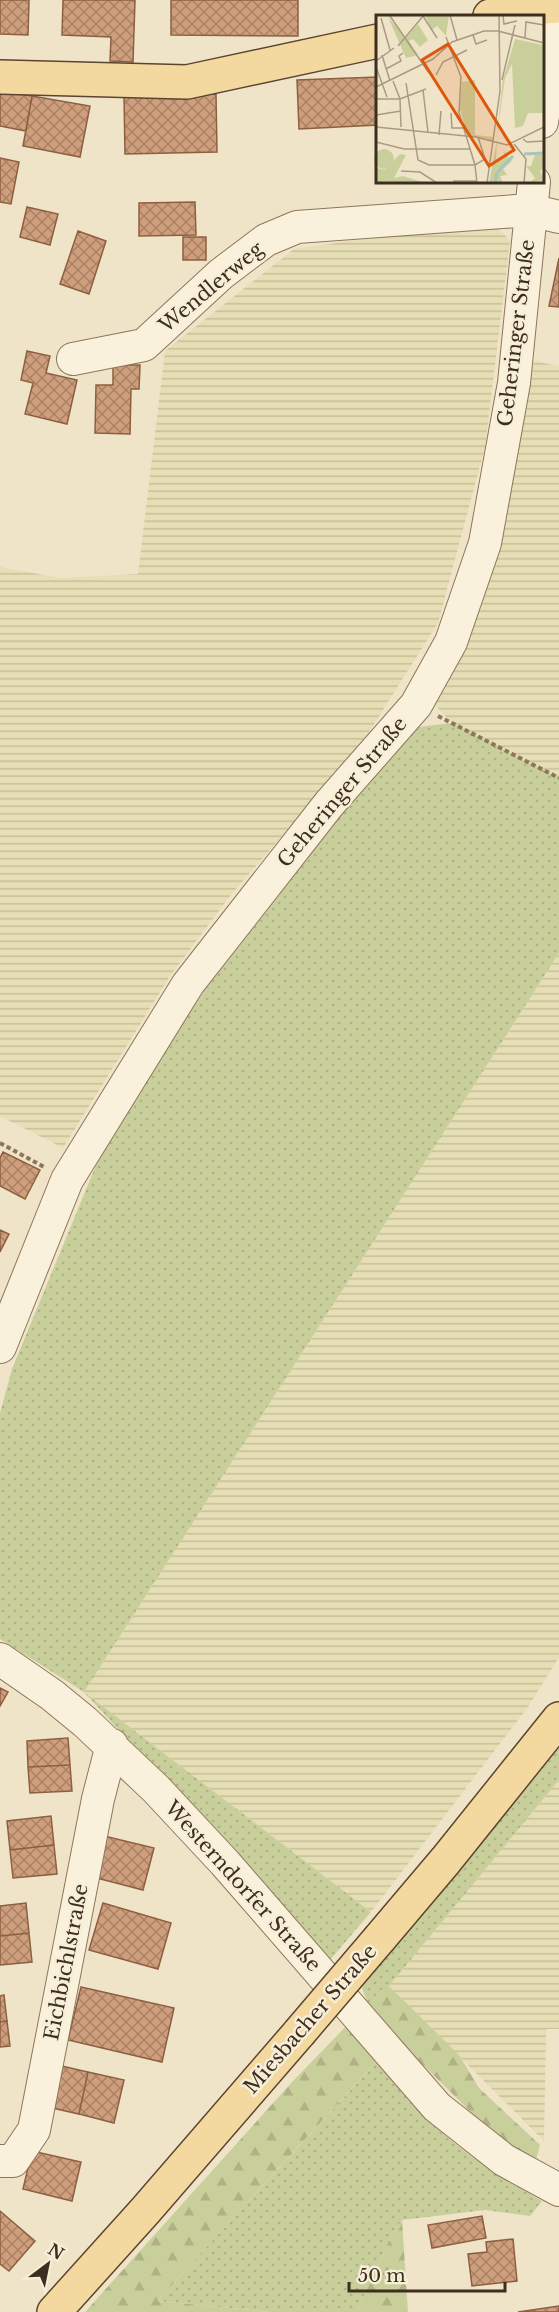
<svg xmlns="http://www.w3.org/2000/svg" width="559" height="2312" font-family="'Libre Baskerville',serif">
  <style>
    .farmland { fill: url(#farmland-rules) }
    .grass { fill: url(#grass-dots) }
    .forest { fill: url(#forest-firs) }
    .building { fill: url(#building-cross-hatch); stroke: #8d5f41; stroke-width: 1.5 }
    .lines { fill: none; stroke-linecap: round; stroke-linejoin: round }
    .minor-casing { stroke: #8d765c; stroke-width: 34 }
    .major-casing { stroke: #5b4430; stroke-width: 36 }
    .path { stroke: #8d765c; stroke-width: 4; stroke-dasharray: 4.5 3; stroke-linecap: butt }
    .minor { stroke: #faf1dc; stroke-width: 32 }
    .major { stroke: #f3d9a0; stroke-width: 33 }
    .major-bridge-casing { stroke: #5b4430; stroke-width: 36; stroke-linecap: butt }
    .major-bridge { stroke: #f3d9a0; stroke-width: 33 }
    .labels { text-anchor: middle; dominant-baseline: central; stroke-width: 5; stroke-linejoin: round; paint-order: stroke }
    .street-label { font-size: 20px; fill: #3d2e20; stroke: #f7eed8 }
    .inset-river { fill: none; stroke: #a9c4bc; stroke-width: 3 }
    .inset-road { fill: none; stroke: #a89b85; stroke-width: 1.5 }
    .view { fill: #df570d; fill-opacity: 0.15; stroke: #df570d; stroke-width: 3 }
    .inset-edge { fill: none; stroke: #3d2e20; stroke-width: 3 }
  </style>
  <defs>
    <pattern id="farmland-rules" width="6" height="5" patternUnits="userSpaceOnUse" patternTransform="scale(1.5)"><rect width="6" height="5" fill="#e6deb5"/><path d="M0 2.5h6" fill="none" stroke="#c6bf9b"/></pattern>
    <pattern id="grass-dots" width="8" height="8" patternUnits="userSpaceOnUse" patternTransform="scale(1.5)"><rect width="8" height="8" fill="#c9cf9b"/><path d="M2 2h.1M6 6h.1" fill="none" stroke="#aeb285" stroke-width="1.8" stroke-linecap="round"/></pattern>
    <pattern id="forest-firs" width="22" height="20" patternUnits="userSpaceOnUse" patternTransform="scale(1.5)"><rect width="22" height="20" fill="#c9cf9b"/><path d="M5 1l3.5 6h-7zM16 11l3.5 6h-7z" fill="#aeb285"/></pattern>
    <pattern id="building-cross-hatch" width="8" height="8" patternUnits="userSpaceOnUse" patternTransform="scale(1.5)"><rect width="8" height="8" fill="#cf9f7d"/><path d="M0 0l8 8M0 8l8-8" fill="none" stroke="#a98266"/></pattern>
  </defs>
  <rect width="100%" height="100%" fill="#f0e4c8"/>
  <path class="farmland" d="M498 228 510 241 485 447 438 623 360 746 230 896 170 976 63 1148 0 1116V567L60 578 138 574 165 351 294 249 392 235Z
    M534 361 559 366V778L452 723 435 705 461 651 500 527Z
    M559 953V1657L528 1707 371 1912 84 1692Z
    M559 1780V2029H546L544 2141 389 1986Z"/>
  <path class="grass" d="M452 723 559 778V953L84 1692 371 1912 330 1960 84 1692 0 1639V1413L12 1369 111 1129 202 994 366 781 418 727Z
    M559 1736V1780L389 1986H386L368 2004 361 1985Z
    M379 2059C390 2074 399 2091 412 2104 448 2144 496 2173 542 2201L530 2216 485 2210 402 2220 392 2234 357 2312H271L157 2301Z"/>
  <path class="forest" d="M386 1985 389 1986 459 2055 479 2088 540 2145 536 2160 498 2139 397 2039 157 2301 271 2312H85L293 2081Z
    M402 2220 408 2312H357L392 2234Z"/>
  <path class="building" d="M0 0H29L28 35 0 34Z
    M63 0H135L133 62 110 61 111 37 62 35Z
    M171 0H298V36L171 35Z
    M378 77V125L299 129 297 80Z
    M0 91 32 96 26 131 0 126Z
    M216 94 217 152 125 154 124 96Z
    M32 96 90 106 80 157 23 146Z
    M0 158 19 162 11 204 0 202Z
    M195 202 196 235 139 236V203Z
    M27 207 58 214 50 245 20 237Z
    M78 231 106 241 89 294 60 284Z
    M183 237H206V260H183Z
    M559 258V307L549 306Z
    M27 351 50 356 46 373 77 380 67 424 25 414 33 383 21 380Z
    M113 365H140L139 389H131L130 434 95 433 96 385H113Z
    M3 1152 40 1170 25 1199 0 1186V1158Z
    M0 1230 9 1234 0 1252Z
    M0 1688 8 1692 0 1706Z
    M68 1738 70 1765 28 1767 27 1741Z
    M70 1765 72 1791 30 1793 28 1767Z
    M51 1816 54 1845 10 1850 7 1821Z
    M100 1835 154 1848 143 1890 89 1876Z
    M54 1845 57 1874 13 1878 10 1850Z
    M26 1903 29 1933 0 1936V1906Z
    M103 1903 171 1923 158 1969 89 1950Z
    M29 1933 32 1962 0 1965V1936Z
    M81 1987 174 2008 162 2062 68 2040Z
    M4 1995 7 2021 0 2022V1996Z
    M7 2021 10 2046 0 2047V2022Z
    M53 2064 88 2072 79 2114 43 2106Z
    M88 2072 124 2080 114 2123 79 2114Z
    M32 2151 81 2162 72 2201 23 2189Z
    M0 2211 35 2241 9 2271 0 2264Z
    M482 2216 486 2238 432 2248 428 2225Z
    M513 2239 517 2281 472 2286 468 2254 487 2252 486 2242Z
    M559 2306V2312H518Z"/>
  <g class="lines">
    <g class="minor-casing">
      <path id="minor" d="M542 122 559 14
        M73 359 144 345 221 274 266 240 297 227 530 210 559 217
        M0 1347 67 1180 188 984 329 804 416 705 451 642 485 543 514 383 534 182
        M0 1659 52 1695 85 1722 156 1789 225 1863 437 2107 504 2160 559 2190
        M0 2161H13L34 2130 98 1799 112 1745"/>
    </g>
    <g class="major-casing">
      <path id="major" d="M490 16 530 8 559 6
        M0 77 187 82 378 41
        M380 1938 446 1860 559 1719
        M54 2312 145 2211 299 2033"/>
    </g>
    <path class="path" d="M438 716 559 778
      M0 1143 46 1168"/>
    <use href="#minor" class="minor"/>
    <use href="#major" class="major"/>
    <g class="major-bridge-casing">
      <path id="major-bridge" d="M299 2033 380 1938"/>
    </g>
    <use href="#major-bridge" class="major-bridge"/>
  </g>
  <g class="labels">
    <g class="street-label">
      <text transform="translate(211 287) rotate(-40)">Wendlerweg</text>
      <text transform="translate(516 333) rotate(-83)">Geheringer Straße</text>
      <text transform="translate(342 792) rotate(-50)">Geheringer Straße</text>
      <text transform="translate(243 1886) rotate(48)">Westerndorfer Straße</text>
      <text transform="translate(66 1962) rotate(-79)">Eichbichlstraße</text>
      <text transform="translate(310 2019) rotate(-49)">Miesbacher Straße</text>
    </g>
  </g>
  <g transform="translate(376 15)">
    <rect width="168" height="168" fill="#f0e4c8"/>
    <path d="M49 0H73L70 21 61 11 56 15ZM12 2 30 23 42 9 52 25 44 32 37 24 33 26 42 40 30 43ZM139 24 167 30 168 98H152L147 111 139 113 136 49 129 63 120 126 127 65ZM99 65V120L118 122V126L91 121 84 94 86 67ZM-2 144a10 10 0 1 1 20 0a10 10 0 1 1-20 0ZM168 139V153L164 156 168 165 153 168 159 163 150 151H155L159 140Z" fill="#c9cf9b"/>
    <path d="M121 125 120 146 129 142 128 136 136 146 127 154 131 160 124 161 127 168H113ZM24 139 30 140 18 163 27 161 49 168H0V148L1 153 9 155Z" fill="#c9cf9b"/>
    <path class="inset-river" d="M148 139 168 138M119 168 121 158 137 141"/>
    <path class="inset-road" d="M74 0 81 25M127 0 128 9 141 6M14 1 53 58M47 1 61 23M5 3 14 35M97 20 100 29 111 25M70 22 85 62 83 98 99 150 101 168M149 23 150 7 168 10M22 31 48 0M6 40 14 66M0 46 18 33M0 52 11 82M10 54 25 46 23 41 27 38M60 60 67 47 91 35M126 65 139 10M17 66 24 84 25 112M30 68 42 145 53 150H99L109 144 102 122M0 72 57 44 76 27 108 16H122L168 28M47 75 52 117M0 84H24L50 74M75 98 76 113H87M0 100 25 96M0 112 100 122 131 130 168 112M63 120 65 96M147 124 151 127 168 126M0 127 28 134H94M138 129 150 144 148 168M25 156 44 157 61 168M77 166H100M111 168 124 76 123 0"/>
    <path class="view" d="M72 29 138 135 113 151 46 45Z"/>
    <rect width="168" height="168" class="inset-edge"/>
  </g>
  <g transform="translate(48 2264) rotate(32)" stroke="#f7eed8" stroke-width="4.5" paint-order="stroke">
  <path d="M0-4.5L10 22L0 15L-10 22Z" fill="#3d2e20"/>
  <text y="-9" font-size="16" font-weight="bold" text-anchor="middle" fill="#3d2e20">N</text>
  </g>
  <path d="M349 2282v9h156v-9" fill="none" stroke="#3d2e20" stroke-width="3"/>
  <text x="358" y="2282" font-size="18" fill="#3d2e20" stroke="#f7eed8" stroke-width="4.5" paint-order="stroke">50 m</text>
</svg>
